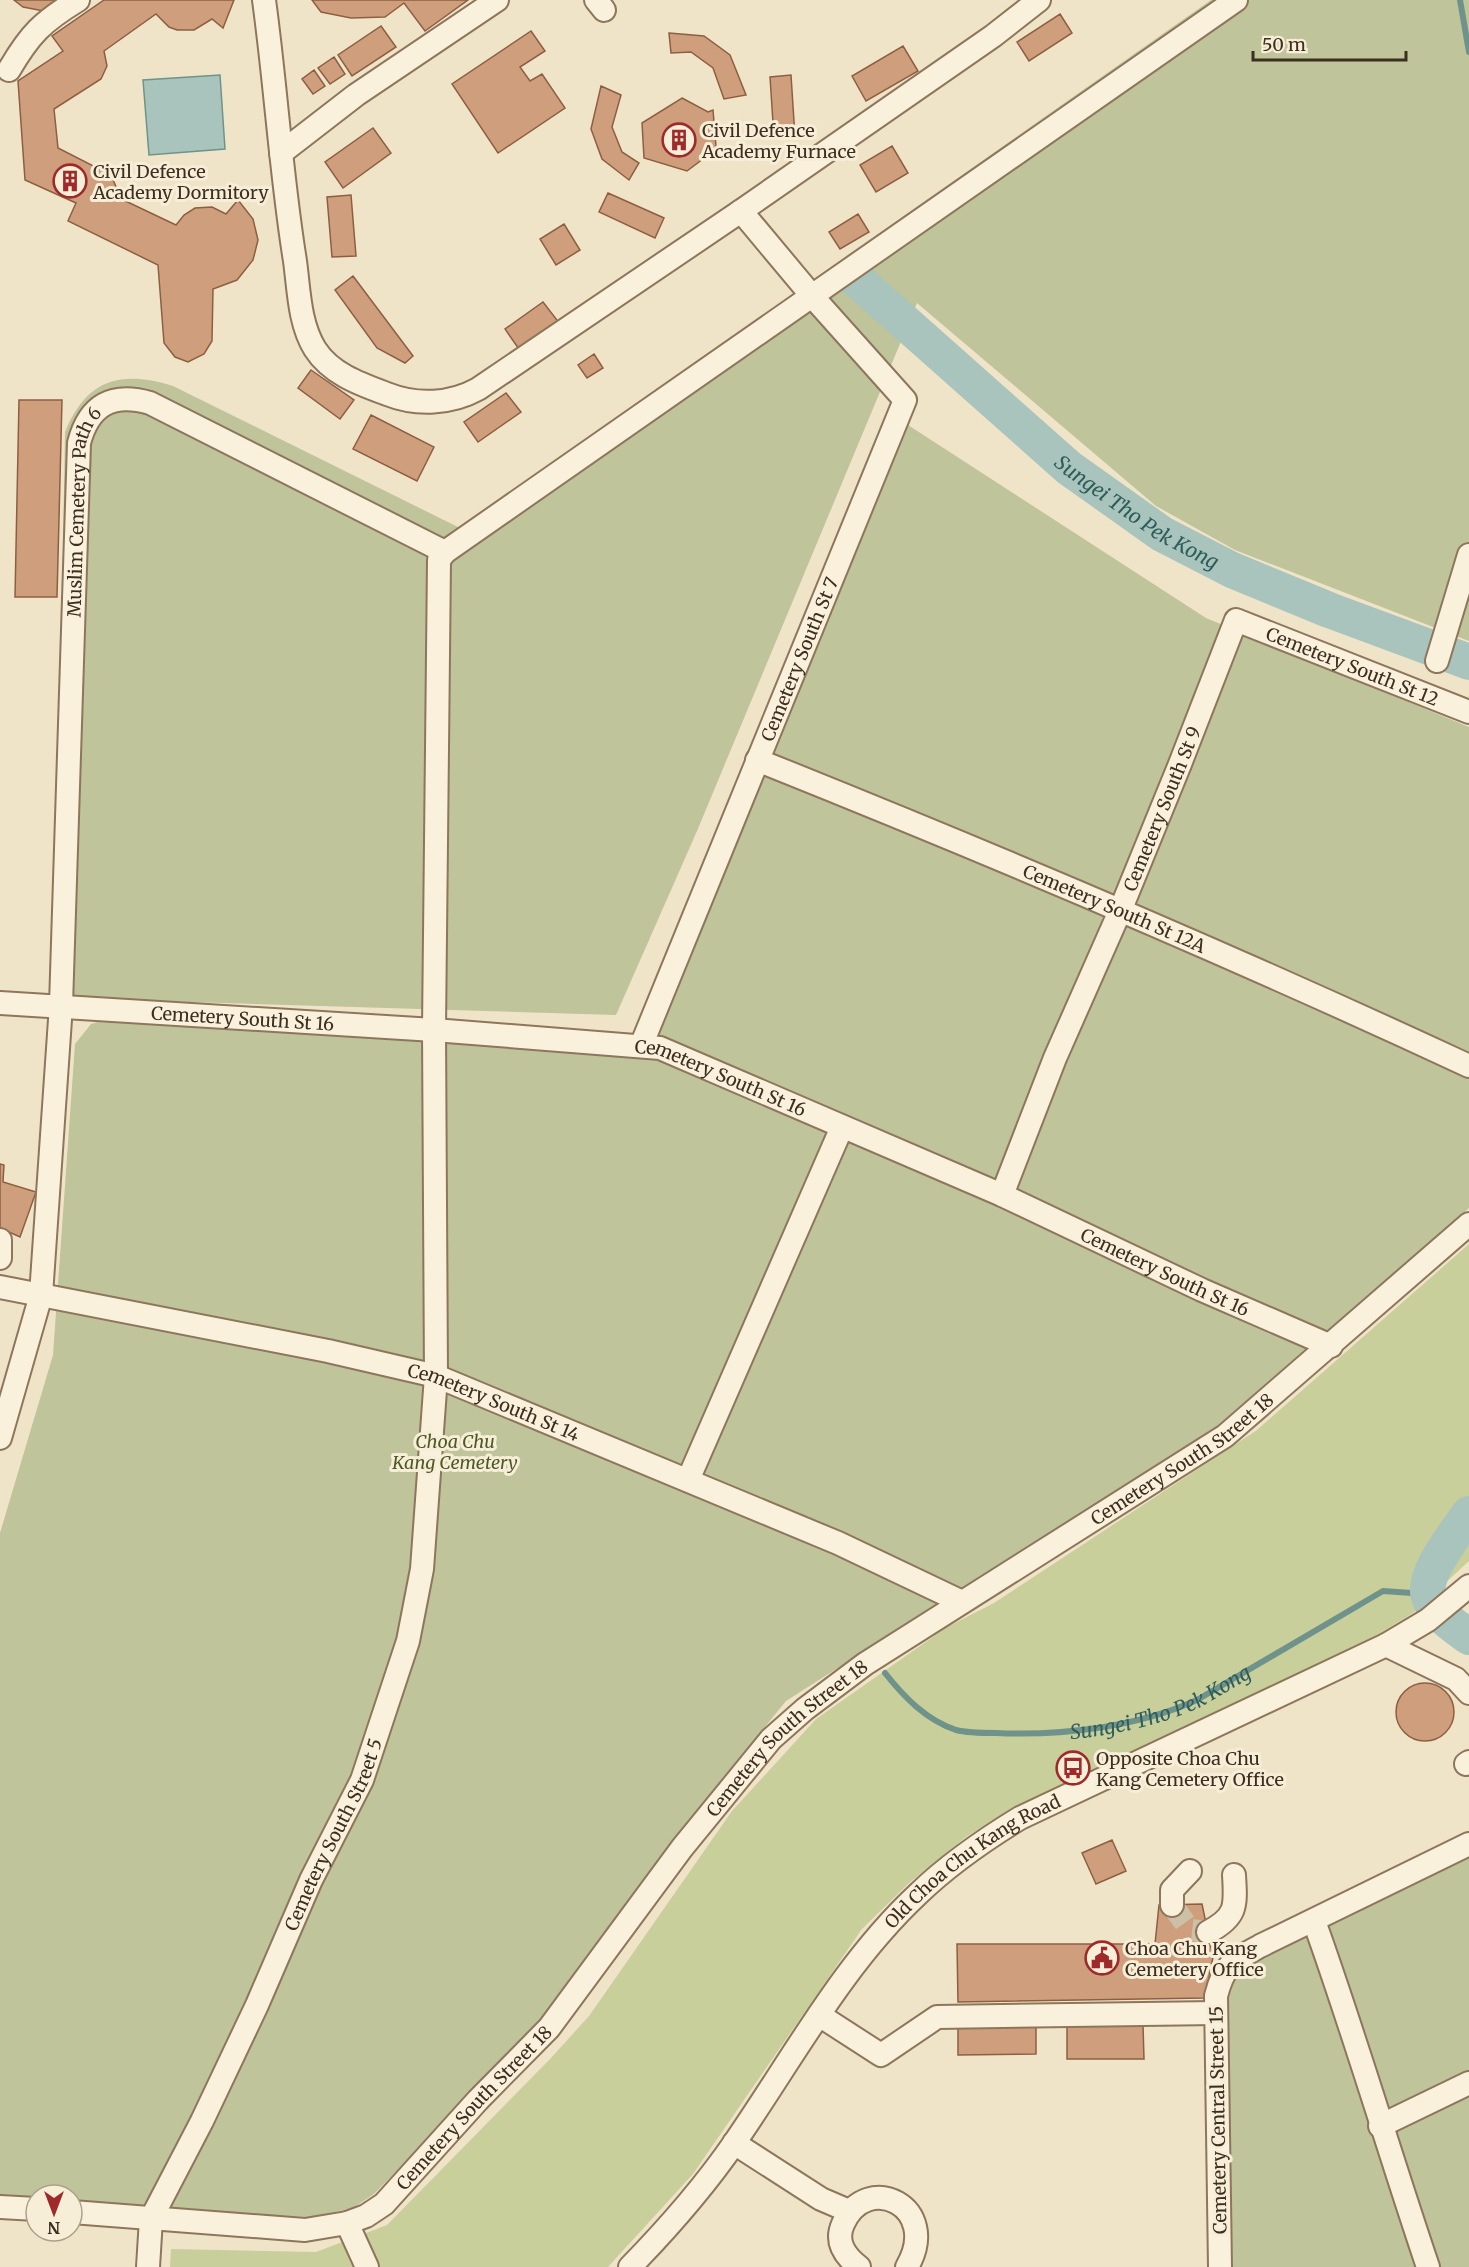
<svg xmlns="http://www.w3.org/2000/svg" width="1469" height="2267" font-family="Merriweather,serif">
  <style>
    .green { fill: #c9cf9b }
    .cemetery { fill: #bfc49a }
    .water { fill: #a9c4bc; stroke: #6f938a; stroke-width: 1.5 }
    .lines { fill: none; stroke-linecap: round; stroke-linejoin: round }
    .stream { stroke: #6f938a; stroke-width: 6 }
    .river { stroke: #a9c4bc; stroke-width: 36 }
    .building { fill: #cf9f7d; stroke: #8d5f41; stroke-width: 1.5 }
    .minor-tunnel { stroke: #ccc0a6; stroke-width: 22; stroke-dasharray: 22 11; stroke-linecap: butt }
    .minor-casing { stroke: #8d765c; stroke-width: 26 }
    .minor { stroke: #faf1dc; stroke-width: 22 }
    .labels { text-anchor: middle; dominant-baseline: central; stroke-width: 6; stroke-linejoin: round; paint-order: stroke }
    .poi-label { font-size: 18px; fill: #3d2e20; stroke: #f7eed8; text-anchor: start }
    .street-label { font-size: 18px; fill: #3d2e20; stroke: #f7eed8 }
    .park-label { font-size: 18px; font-style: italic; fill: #4d5a26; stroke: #f7eed8 }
    .water-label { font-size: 20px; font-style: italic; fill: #2f5d5a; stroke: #f7eed8 }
  </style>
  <rect width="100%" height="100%" fill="#f0e4c8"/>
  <path class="green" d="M1469 1244V1561L1413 1613 1370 1639 1016 1806 966 1837 909 1883 862 1929 693 2174 608 2267H170L171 2249 316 2252 387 2225 551 2058 589 2016 732 1811 816 1719 947 1627 994 1603 1257 1430Z"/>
  <path class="cemetery" d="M1211 0H1469V641L1235 550 1156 506 917 303 697 831 616 1015 55 998 65 432C87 379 120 370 173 386L460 528Z
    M908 425 1206 618 1469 727V1208L1216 1427 786 1701 673 1840 540 2023 374 2194 353 2208 311 2217 264 2216 72 2202V2195H36V2199L0 2196V1533L53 1355 75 1044 91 1024 104 1020 645 1052Z
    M1469 1850V2267H1227L1224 2005 1230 1980 1245 1962Z"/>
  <path class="water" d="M220 75 225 149 149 155 143 80Z"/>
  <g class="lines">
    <g class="stream">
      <path d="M1460 0 1469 52"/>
      <path id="s1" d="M885 1673C904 1697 926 1720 956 1730 968 1733 983 1733 996 1733 1062 1736 1137 1727 1197 1700L1383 1591 1412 1593 1429 1599"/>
    </g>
    <g class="river">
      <path id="s2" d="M856 279 1069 468 1162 534 1232 570 1329 610 1469 662"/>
      <path d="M1469 1514C1457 1532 1421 1575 1429 1597 1435 1614 1456 1627 1469 1637"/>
    </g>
  </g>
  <path class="building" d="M14 0H60L54 13 23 7Z
    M104 0H234L223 28 212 19 194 30H177L169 27 156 14 104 51 107 66 101 79 54 109 58 148 111 175 117 189V197L176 225 184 215 195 208 212 207 226 214 238 200 253 219 258 240 253 260 237 280 213 289 212 341 204 354 188 362 175 357 164 343 158 265 68 221 76 203 25 180 18 81 63 51 52 36Z
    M312 0H468L425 31 404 3 385 17 351 18 321 12Z
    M1060 14 1072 33 1029 61 1017 42Z
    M381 26 396 47 352 76 338 55Z
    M531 31 545 51 520 67 530 81 542 74 565 108 498 153 452 84Z
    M669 33 704 36 730 55 746 95 724 99 713 68 691 52 671 53Z
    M903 46 918 71 866 101 852 76Z
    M334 57 345 74 330 84 318 68Z
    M314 70 325 86 313 94 302 79Z
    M791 75 795 137 774 138 770 77Z
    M601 86 621 95 612 127 622 152 639 163 629 180 602 159 591 129Z
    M682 98 708 112 713 110 717 158 703 159 687 171 644 158 642 123Z
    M373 128 391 153 343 188 325 162Z
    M892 146 908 173 876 192 860 165Z
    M608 193 664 218 655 238 599 212Z
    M351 195 356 256 332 257 327 197Z
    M858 214 869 232 840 249 829 232Z
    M564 224 580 250 556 265 540 239Z
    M353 276 413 356 405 363 377 348 335 290Z
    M543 302 560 324 521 352 505 329Z
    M594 354 603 368 587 378 578 365Z
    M311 370 354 400 340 419 298 388Z
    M506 393 521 412 478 442 464 422Z
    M19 400H62L57 597H15Z
    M371 415 434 447 417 481 353 449Z
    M0 1164 4 1165 3 1182 36 1192 20 1237 0 1228Z
    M1396 1712a29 29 0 1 1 58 0a29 29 0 1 1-58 0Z
    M1112 1840 1126 1871 1096 1884 1082 1853Z
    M1202 1904 1213 1957 1205 1998 958 2002 957 1944H1155L1159 1905Z
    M1067 2025H1143L1144 2059H1067Z
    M1036 2027V2054L958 2055V2028Z"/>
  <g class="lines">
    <path class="minor-tunnel" d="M1172 1905 1190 1930 1208 1932"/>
    <g class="minor-casing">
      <g id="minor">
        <path d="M264 0C276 87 281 175 295 261 299 290 299 323 315 349 331 374 360 384 387 394 417 406 451 404 478 389L741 211 993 36 1039 0"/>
        <path d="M596 0 604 10"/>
        <path d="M9 70C30 34 42 22 78 0"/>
        <path d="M281 153 356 95 497 0"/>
        <path d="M1437 661 1469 555"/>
        <path id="s3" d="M757 760C997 856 1235 957 1469 1066"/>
        <path id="s4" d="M0 1003 434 1030 660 1048 1002 1195 1202 1290 1331 1346"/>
        <path id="s5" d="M641 1046 905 400 812 296 741 211"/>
        <path id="s6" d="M1002 1195 1055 1058 1120 911 1180 764 1236 620 1469 712"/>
        <path d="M0 1240V1258"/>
        <path id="s7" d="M0 1287 328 1351 436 1376 838 1543 962 1602"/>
        <path id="s8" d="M0 1438 41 1295 61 1005 79 443C89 405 112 392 150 403L445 552"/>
        <path d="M688 1480 842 1127"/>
        <path d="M1386 1645 1456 1679 1469 1693"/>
        <path d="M1466 1764 1469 1762"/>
        <path d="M1172 1905V1890L1190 1871"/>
        <path d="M1314 1921C1355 2035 1389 2152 1428 2267"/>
        <path d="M1208 1932C1237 1917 1236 1906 1234 1875"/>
        <path d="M819 2015 881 2055 937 2017 1216 2013"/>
        <path d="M1380 2126 1469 2083"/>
        <path d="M734 2143 821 2199 849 2211"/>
        <path d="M0 2207 36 2209"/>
        <path id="s9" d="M72 2212 305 2230 347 2223 366 2216 384 2204 478 2100 549 2028 682 1848 771 1739 805 1709 865 1664 1225 1436 1469 1224"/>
        <path d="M347 2223 367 2267"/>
        <path id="s10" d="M148 2267 151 2219 202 2121 257 2005 311 1880 362 1780 408 1641 422 1569 436 1376 434 1030 439 560 445 552 1236 0"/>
        <path id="s11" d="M630 2267C668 2228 704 2187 735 2142 793 2058 843 1964 918 1894 949 1864 984 1840 1020 1818L1386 1645 1428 1620 1469 1586"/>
        <path d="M859 2267C845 2256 835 2242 843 2224 867 2170 942 2207 907 2267"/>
        <path d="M1220 2267 1216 1996C1224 1964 1233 1961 1260 1946L1469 1844"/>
      </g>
    </g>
    <use href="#minor" class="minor"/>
  </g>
  <defs>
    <g id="building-ring" transform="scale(1.725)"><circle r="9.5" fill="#f7eed8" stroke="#9e2a2b" stroke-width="1.5"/><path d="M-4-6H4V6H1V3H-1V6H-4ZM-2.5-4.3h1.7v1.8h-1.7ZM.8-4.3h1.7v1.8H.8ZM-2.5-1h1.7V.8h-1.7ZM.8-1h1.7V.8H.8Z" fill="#9e2a2b"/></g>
    <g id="bus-ring" transform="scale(1.725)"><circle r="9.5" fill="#f7eed8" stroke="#9e2a2b" stroke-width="1.5"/><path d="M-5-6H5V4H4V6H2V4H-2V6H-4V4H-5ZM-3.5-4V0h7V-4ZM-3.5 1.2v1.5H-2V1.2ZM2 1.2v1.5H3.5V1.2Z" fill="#9e2a2b"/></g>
    <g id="civic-ring" transform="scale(1.725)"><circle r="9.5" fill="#f7eed8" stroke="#9e2a2b" stroke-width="1.5"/><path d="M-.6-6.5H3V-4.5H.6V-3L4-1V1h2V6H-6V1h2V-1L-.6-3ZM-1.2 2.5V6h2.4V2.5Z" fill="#9e2a2b"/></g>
  </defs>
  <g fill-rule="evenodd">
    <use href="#building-ring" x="679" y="140"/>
    <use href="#building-ring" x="70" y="181"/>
    <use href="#bus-ring" x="1073" y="1768"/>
    <use href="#civic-ring" x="1102" y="1958"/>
  </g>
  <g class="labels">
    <g class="poi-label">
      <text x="702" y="130">Civil Defence<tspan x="702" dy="21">Academy Furnace</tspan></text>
      <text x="93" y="171">Civil Defence<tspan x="93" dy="21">Academy Dormitory</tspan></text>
      <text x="1096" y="1758">Opposite Choa Chu<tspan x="1096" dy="21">Kang Cemetery Office</tspan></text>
      <text x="1125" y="1948">Choa Chu Kang<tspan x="1125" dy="21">Cemetery Office</tspan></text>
    </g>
    <g class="street-label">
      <text stroke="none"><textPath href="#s8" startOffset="934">Muslim Cemetery Path 6</textPath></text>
      <text stroke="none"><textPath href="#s5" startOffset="418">Cemetery South St 7</textPath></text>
      <text stroke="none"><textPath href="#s6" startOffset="746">Cemetery South St 12</textPath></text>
      <text stroke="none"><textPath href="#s6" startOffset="418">Cemetery South St 9</textPath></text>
      <text stroke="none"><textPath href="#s3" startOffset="387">Cemetery South St 12A</textPath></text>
      <text stroke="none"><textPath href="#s4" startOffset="243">Cemetery South St 16</textPath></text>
      <text stroke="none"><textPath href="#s4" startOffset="728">Cemetery South St 16</textPath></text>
      <text stroke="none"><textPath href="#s4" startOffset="1214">Cemetery South St 16</textPath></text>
      <text stroke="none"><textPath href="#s7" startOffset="508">Cemetery South St 14</textPath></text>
      <text stroke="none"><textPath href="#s9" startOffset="1422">Cemetery South Street 18</textPath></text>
      <text stroke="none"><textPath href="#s9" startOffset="936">Cemetery South Street 18</textPath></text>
      <text stroke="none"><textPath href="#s10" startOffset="474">Cemetery South Street 5</textPath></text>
      <text stroke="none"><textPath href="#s11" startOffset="536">Old Choa Chu Kang Road</textPath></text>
      <text stroke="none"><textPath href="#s9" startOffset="450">Cemetery South Street 18</textPath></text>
      <text transform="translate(1218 2120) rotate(-91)">Cemetery Central Street 15</text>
    </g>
    <g class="park-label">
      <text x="455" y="1441">Choa Chu<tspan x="455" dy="21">Kang Cemetery</tspan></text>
    </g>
    <g class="water-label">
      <text stroke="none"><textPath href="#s2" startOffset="366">Sungei Tho Pek Kong</textPath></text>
      <text stroke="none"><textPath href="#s1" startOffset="302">Sungei Tho Pek Kong</textPath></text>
    </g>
  </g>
  <g transform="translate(54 2213) rotate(180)"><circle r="28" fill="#f7eed8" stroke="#ada18e" stroke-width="1.5"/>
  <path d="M0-4.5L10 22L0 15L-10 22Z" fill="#9e2a2b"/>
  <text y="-9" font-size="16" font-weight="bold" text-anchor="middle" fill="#3d2e20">N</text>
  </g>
  <path d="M1253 51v9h153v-9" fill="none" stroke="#3d2e20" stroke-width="3"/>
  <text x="1262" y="51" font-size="18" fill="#3d2e20" stroke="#f7eed8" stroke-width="4.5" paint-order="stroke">50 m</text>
</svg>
